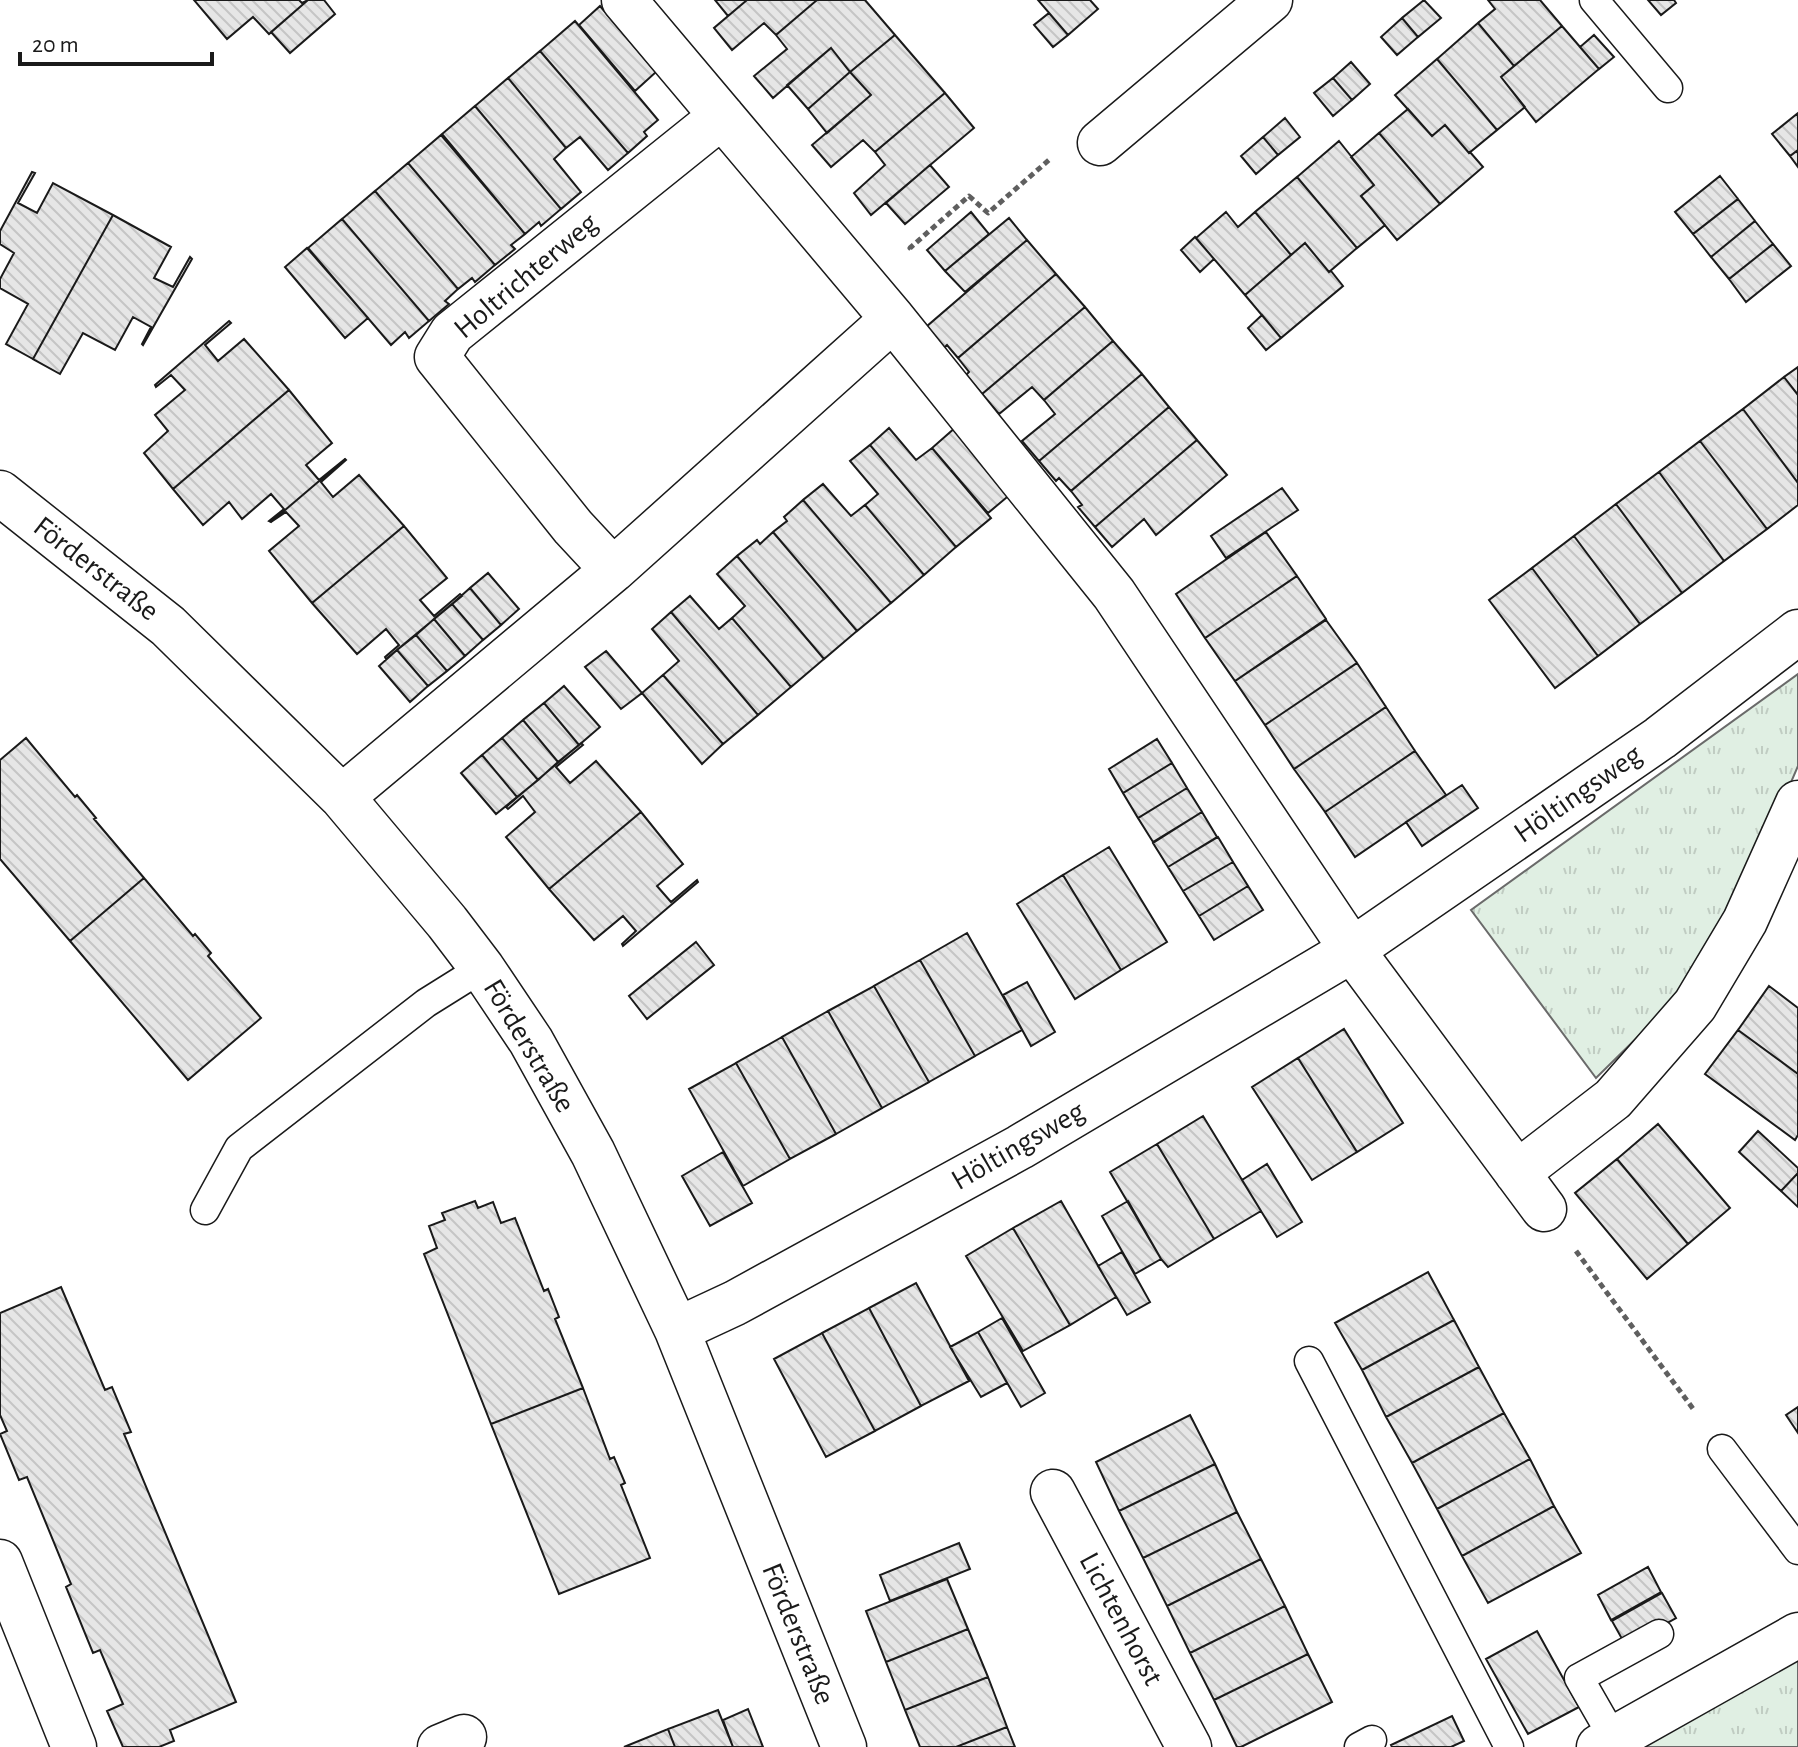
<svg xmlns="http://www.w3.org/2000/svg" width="1798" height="1747" font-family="'Alegreya Sans',sans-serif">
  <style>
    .grass { fill: url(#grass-tufts); stroke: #6a6a6a; stroke-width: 2 }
    .building { fill: url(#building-back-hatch); stroke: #1a1a1a; stroke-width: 2 }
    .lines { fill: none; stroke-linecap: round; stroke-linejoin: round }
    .lane-casing { stroke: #1a1a1a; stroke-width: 31 }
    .street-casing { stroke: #1a1a1a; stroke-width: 47 }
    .path { stroke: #5f5f5f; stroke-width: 5; stroke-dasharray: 6 4; stroke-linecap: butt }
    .lane { stroke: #fff; stroke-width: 28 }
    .street { stroke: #fff; stroke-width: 44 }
    .labels { text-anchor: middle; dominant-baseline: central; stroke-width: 6; stroke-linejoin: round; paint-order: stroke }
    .street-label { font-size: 30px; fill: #1a1a1a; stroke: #fff }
  </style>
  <defs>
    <pattern id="grass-tufts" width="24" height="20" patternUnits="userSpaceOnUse" patternTransform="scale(2)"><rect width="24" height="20" fill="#e0efe3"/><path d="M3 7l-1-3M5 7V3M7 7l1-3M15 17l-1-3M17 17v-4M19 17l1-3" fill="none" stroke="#c0ccc2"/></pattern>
    <pattern id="building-back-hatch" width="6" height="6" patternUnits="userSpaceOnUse" patternTransform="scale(2)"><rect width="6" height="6" fill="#e6e6e6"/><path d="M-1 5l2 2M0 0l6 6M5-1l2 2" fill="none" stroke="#c5c5c5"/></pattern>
  </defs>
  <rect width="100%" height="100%" fill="#fff"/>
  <path class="grass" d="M1798 674V766L1755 866 1717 940 1657 1018 1596 1078 1471 910Z
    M1798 1651V1747H1626Z"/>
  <path class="building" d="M194 0H299L302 3 308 0 269 34 253 17 227 39Z
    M308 0H324L335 14 290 53 271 32Z
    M715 0H747L728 16Z
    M747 0H817L776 35 764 23 732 50 714 28Z
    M817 0H865L895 35 850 72 831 48 773 98 754 76 787 49 776 35Z
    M1038 0H1090L1098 9 1068 35Z
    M1424 0 1441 18 1418 37 1402 18Z
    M1488 0H1540L1562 26 1514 66 1478 23 1495 9Z
    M1648 0H1674L1676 3 1661 15Z
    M600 6 656 72 635 91 579 25Z
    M1049 13 1068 35 1053 47 1034 25Z
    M1402 18 1418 37 1397 55 1381 37Z
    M575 21 658 120 644 132 647 136 628 153 540 51Z
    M1478 23 1514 66 1501 77 1525 107 1497 130 1437 59Z
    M1562 26 1599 69 1536 122 1501 77Z
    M895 35 945 93 875 152 863 140 831 167 812 145 871 95 850 72Z
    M1594 35 1614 57 1599 69 1580 47Z
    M831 48 850 72 808 109 787 85Z
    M540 51 628 153 608 170 580 137 566 148 508 78Z
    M1437 59 1497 130 1469 153 1445 125 1432 136 1395 95Z
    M1351 62 1370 84 1352 100 1333 78Z
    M850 72 871 95 827 133 808 109Z
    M508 78 566 148 554 159 581 192 561 209 475 106Z
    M1333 78 1352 100 1333 116 1314 93Z
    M945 93 974 128 871 215 854 193 885 165 875 152Z
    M475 106 561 209 541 226 539 222 525 234 442 134Z
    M1408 109 1432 136 1445 125 1469 153 1470 152 1483 167 1440 204 1379 133Z
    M1798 113V150L1790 156 1772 134Z
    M1285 118 1300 137 1278 155 1263 137Z
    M1379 133 1440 204 1397 240 1361 196 1374 185 1351 157Z
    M441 135 525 234 511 245 515 249 495 265 408 163Z
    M1263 137 1278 155 1256 174 1241 156Z
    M1339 141 1374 185 1361 196 1385 225 1357 248 1297 177Z
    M1798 150V167L1790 156Z
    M408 163 495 265 475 282 472 278 458 289 375 191Z
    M930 165 949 187 905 224 886 203Z
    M32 172 35 173 18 203 37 213 53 183 113 215 33 359 6 344 28 304 0 288V279L14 253 0 244V231Z
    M1720 176 1738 199 1693 234 1675 212Z
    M1297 177 1357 248 1329 272 1305 243 1291 255 1255 212Z
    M375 191 458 289 445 301 449 304 429 321 342 219Z
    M1738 199 1755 221 1711 257 1693 234Z
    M971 212 989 234 945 271 927 250Z
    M1226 212 1238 227 1255 212 1291 255 1245 295 1196 238Z
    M113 215 171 247 154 278 173 287 190 257 192 259 143 345 142 344 151 327 133 317 115 350 83 333 60 374 33 359Z
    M1009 218 1027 240 965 292 945 271Z
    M342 219 429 321 409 338 405 332 391 345 308 248Z
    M1755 221 1773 244 1729 279 1711 257Z
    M1195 237 1214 259 1200 272 1181 250Z
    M1027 240 1056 274 958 358 947 345 943 349 926 327Z
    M1305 243 1329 272 1331 271 1343 286 1281 338 1245 295Z
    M1773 244 1791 266 1746 302 1729 279Z
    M307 248 368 318 345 338 285 267Z
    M1056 274 1085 307 982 394 966 375 969 372 958 358Z
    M1085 307 1113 341 1044 400 1032 387 999 414 982 394Z
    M1262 315 1281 338 1266 350 1248 328Z
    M229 321 231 323 205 345 218 361 244 339 289 390 173 489 144 453 168 431 155 415 185 390 171 375 156 387 155 385Z
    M1113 341 1142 374 1039 461 1022 441 1055 414 1044 400Z
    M1798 367V395L1784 377Z
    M1142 374 1169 407 1071 491 1059 478 1056 481 1039 461Z
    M1784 377 1798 395V483L1743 409Z
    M289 390 332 443 306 465 319 480 345 459 271 522 269 521 284 509 271 494 242 519 229 502 203 525 173 489Z
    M1169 407 1197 440 1095 527 1078 507 1082 505 1071 491Z
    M1743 409 1798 483V505L1767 529 1700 441Z
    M956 427 1012 493 988 513 932 448Z
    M889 428 916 460 932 448 991 518 956 547 870 445Z
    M1197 440 1227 475 1156 535 1144 519 1112 547 1095 527Z
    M1700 441 1767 529 1724 561 1659 472Z
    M870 445 956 547 924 575 865 505 878 494 850 461Z
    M345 459 346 460 321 482 333 497 359 475 404 526 312 603 269 551 299 526 286 512 271 522Z
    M1659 472 1724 561 1682 593 1616 504Z
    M823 484 851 516 865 505 924 575 891 603 803 500Z
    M1282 488 1298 510 1226 558 1211 536Z
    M803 500 891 603 857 631 773 532 787 521 784 517Z
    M1616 504 1682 593 1640 624 1574 536Z
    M404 526 447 578 420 600 434 616 460 594 462 596 386 659 385 657 399 645 386 629 357 654 312 603Z
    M773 532 857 631 824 659 737 556 757 540 760 544Z
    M1266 532 1297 576 1205 638 1176 594Z
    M1574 536 1640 624 1598 656 1532 568Z
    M737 556 824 659 791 687 732 618 745 606 717 574Z
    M1532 568 1598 656 1555 688 1489 600Z
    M488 573 519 609 501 625 470 588Z
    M1297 576 1326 619 1235 681 1205 638Z
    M470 588 501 625 483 640 452 604Z
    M690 596 719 629 732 618 791 687 758 715 671 612Z
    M452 604 483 640 465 656 434 619Z
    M671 612 758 715 723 744 663 675 679 661 652 629Z
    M434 619 465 656 447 671 416 635Z
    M1326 620 1357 663 1265 725 1235 681Z
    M416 635 447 671 428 686 397 650Z
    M397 650 428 686 410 702 379 666Z
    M606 651 642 693 621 709 585 667Z
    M1357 663 1386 707 1294 769 1265 725Z
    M663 675 723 744 702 764 642 693Z
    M564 686 600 727 579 745 544 703Z
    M544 703 579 745 558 762 523 720Z
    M1386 707 1415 751 1325 812 1294 769Z
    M523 720 558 762 538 780 502 738Z
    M26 738 75 797 77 795 96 818 94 819 144 878 70 941 0 859V760Z
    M502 738 538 780 517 797 482 755Z
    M1157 739 1172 763 1123 793 1109 769Z
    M581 743 583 745 556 767 570 783 596 761 641 812 549 889 506 837 535 812 523 796 508 809 506 807Z
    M1415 751 1446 795 1355 857 1325 812Z
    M482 755 517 797 496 814 461 773Z
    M1172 763 1187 788 1138 818 1123 793Z
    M1462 785 1478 808 1422 846 1406 822Z
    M1187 788 1202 812 1153 842 1138 818Z
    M641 812 683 864 657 886 671 902 697 880 698 882 623 946 622 944 636 931 623 916 594 940 549 889Z
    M1202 812 1217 837 1168 867 1153 843Z
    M1218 837 1233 862 1183 891 1168 867Z
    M1109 847 1167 942 1121 970 1063 875Z
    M1233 862 1248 886 1199 916 1183 891Z
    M1063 875 1121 970 1075 999 1017 904Z
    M144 878 193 936 195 934 211 953 208 956 261 1018 188 1080 70 941Z
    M1248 886 1263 910 1214 940 1199 916Z
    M967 933 1022 1030 975 1056 920 960Z
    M696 942 714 965 647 1019 629 996Z
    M920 960 975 1056 929 1082 874 986Z
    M1027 982 1055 1032 1031 1046 1003 995Z
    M874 986 929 1082 882 1108 828 1011Z
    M1769 986 1798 1008V1074L1738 1030Z
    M828 1011 882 1108 836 1134 782 1037Z
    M1344 1029 1403 1123 1357 1152 1298 1058Z
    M1738 1030 1798 1074V1135L1795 1140 1705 1074Z
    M782 1037 836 1134 790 1159 736 1063Z
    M1298 1058 1357 1152 1312 1180 1252 1087Z
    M736 1063 790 1159 743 1186 689 1089Z
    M1203 1116 1261 1211 1214 1239 1157 1144Z
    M1658 1124 1730 1208 1688 1244 1617 1159Z
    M1758 1131 1798 1168V1173L1781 1191 1739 1152Z
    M1157 1144 1214 1239 1168 1267 1161 1259 1110 1172Z
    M723 1152 752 1203 710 1226 682 1176Z
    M1617 1159 1688 1244 1647 1279 1575 1193Z
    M1267 1164 1302 1222 1277 1237 1242 1180Z
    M1798 1173V1207L1781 1191Z
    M475 1201 478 1208 493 1202 501 1223 515 1218 544 1291 548 1289 559 1317 555 1319 583 1388 491 1424 424 1254 437 1248 429 1226 445 1220 442 1213Z
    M1061 1201 1116 1297 1070 1325 1013 1228Z
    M1128 1201 1161 1259 1135 1274 1102 1216Z
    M1013 1228 1070 1325 1023 1351 966 1256Z
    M1122 1252 1150 1302 1127 1315 1098 1266Z
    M1428 1272 1454 1320 1362 1370 1335 1323Z
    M916 1283 969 1381 921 1406 869 1308Z
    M61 1287 105 1390 112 1387 131 1432 124 1434 236 1702 170 1730 174 1741 159 1747H123L107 1711 123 1704 100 1650 93 1653 66 1587 71 1584 27 1477 19 1480 0 1434 7 1431 0 1415V1313Z
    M869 1308 921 1406 875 1431 822 1333Z
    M1002 1318 1045 1393 1021 1407 978 1332Z
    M1454 1320 1479 1367 1386 1417 1362 1370Z
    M978 1332 1007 1383 981 1397 950 1347Z
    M822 1333 875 1431 826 1457 774 1359Z
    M1479 1367 1504 1413 1412 1463 1386 1417Z
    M583 1388 610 1459 614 1457 625 1483 621 1485 650 1558 559 1594 491 1424Z
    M1798 1407V1433L1786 1415Z
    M1504 1413 1530 1459 1437 1509 1412 1463Z
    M1190 1415 1215 1464 1119 1511 1096 1462Z
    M1530 1459 1554 1506 1462 1556 1437 1509Z
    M1215 1464 1237 1512 1143 1558 1119 1511Z
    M1554 1506 1581 1553 1488 1603 1462 1556Z
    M1237 1512 1261 1559 1167 1606 1143 1558Z
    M959 1543 970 1569 890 1601 880 1575Z
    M1261 1559 1285 1606 1190 1653 1167 1606Z
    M1648 1567 1661 1592 1611 1620 1598 1595Z
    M947 1579 968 1629 886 1662 866 1611Z
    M1662 1593 1676 1618 1626 1646 1612 1621Z
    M1285 1606 1308 1654 1214 1700 1190 1653Z
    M968 1629 988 1677 905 1710 886 1662Z
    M1537 1631 1579 1707 1528 1734 1486 1659Z
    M1308 1654 1332 1702 1241 1747H1237L1214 1700Z
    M988 1677 1007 1727 956 1747H920L905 1710Z
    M748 1709 763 1747H733L723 1720Z
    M718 1710 733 1747H675L668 1729Z
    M1452 1716 1464 1741 1451 1747H1392L1391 1745Z
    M1007 1727 1015 1747H956Z
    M668 1729 675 1747H624Z"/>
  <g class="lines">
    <g class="lane-casing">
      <path id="lane" d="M1594 0 1668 88
        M205 1210 239 1148 426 1003 482 968
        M1309 1361 1509 1747
        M1722 1449 1798 1550
        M1614 1739 1579 1678 1659 1634
        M1359 1747 1372 1740"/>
    </g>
    <g class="street-casing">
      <path id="street" d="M624 0 893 319 1114 594 1352 950 1020 1147 735 1303 677 1330
        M1100 143 1270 0
        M0 493 168 626 342 797 447 922 482 968 531 1041 593 1153 677 1330 844 1747
        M613 570 573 527 437 357 452 333 722 116
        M342 797 613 570 893 319
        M1517 1173 1613 1099 1695 1005 1745 921 1798 803
        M1544 1209 1352 950 1660 738 1798 632
        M1053 1492 1189 1747
        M0 1562 74 1747
        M440 1747 464 1737
        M1599 1747 1798 1635"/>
    </g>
    <path class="path" d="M911 249 910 248 969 196 988 213 1049 160
      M1576 1251 1694 1410"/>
    <use href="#lane" class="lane"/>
    <use href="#street" class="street"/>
  </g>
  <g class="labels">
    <g class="street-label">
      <text transform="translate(526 276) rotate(-40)">Holtrichterweg</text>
      <text transform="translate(96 569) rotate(38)">Förderstraße</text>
      <text transform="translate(1578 794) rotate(-35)">Höltingsweg</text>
      <text transform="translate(529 1046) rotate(59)">Förderstraße</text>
      <text transform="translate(1018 1146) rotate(-30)">Höltingsweg</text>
      <text transform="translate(1121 1619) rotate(62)">Lichtenhorst</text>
      <text transform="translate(798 1634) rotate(68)">Förderstraße</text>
    </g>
  </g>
  <path d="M20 52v12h192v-12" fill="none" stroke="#1a1a1a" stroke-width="4"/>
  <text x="32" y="52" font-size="24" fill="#1a1a1a" stroke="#ffffff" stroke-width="6" paint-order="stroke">20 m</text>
</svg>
